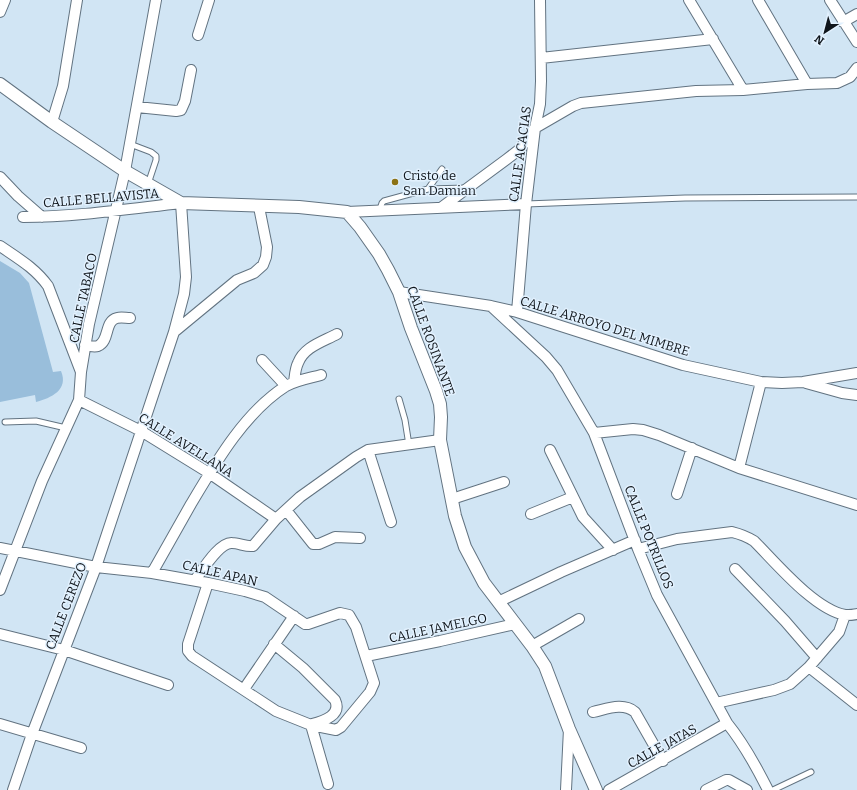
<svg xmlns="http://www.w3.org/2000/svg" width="857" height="790" font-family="Bitter,serif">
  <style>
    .pitch { fill: #99bedb }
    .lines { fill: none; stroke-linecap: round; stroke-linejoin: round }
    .service-casing { stroke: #627381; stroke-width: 7 }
    .minor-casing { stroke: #627381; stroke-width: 12 }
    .tertiary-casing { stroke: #627381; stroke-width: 14 }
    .service { stroke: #fff; stroke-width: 5 }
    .minor { stroke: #fff; stroke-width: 10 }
    .tertiary { stroke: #fff; stroke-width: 12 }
    .poi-dot { fill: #8c7215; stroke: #e2f1fe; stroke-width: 1.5 }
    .labels { text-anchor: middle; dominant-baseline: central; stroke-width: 3; stroke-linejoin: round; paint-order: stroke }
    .street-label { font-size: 13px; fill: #0f151b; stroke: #e2f1fe }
    .poi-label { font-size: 13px; fill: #0f151b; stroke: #e2f1fe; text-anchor: start }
  </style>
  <rect width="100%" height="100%" fill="#d1e5f4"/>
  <path class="pitch" d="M0 261 20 273 29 283 53 372 61 371C69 390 51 398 36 402L35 395 0 402Z"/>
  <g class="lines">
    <g class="service-casing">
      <path id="service" d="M130 144 151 152 156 156V160L148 184
        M428 189 467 188
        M526 204 685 198 857 197
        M380 209 382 203 384 201 428 189 442 169
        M399 399 405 420 409 445
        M5 422 36 421 66 428
        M773 790 811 772"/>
    </g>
    <g class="minor-casing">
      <path id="minor" d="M689 0 743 90
        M758 0 807 84
        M830 0 857 42
        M0 12 5 0
        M843 22 857 14
        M198 35 209 0
        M541 58 713 39
        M137 107 176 111 181 110 185 101 191 70
        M52 122 63 86 77 0
        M0 177 18 196 42 217
        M442 207 507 159 520 149 535 128 573 106 581 103 696 91 743 90 807 84 837 83 850 77 857 68
        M347 212 526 204
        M23 217C76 217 128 209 181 203L186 277 184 294 174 332
        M0 246C19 259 35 268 48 286L81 372
        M399 292 491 306 517 312 683 365 761 382 782 383 803 382 857 373
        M491 306 546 357 557 370 594 433 638 549 657 595 727 723C744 744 756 766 768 790
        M517 312 526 204 535 128 540 104 541 81 540 0
        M85 345C89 346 95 347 98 346 110 341 104 321 117 318 121 317 126 318 130 318
        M262 360 286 386
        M294 382C295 376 295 369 298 363 304 347 322 342 337 334
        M806 383 842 393 857 395
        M79 400 141 431 209 473 276 519
        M594 433 633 429 643 430 659 435 739 468 857 505
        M368 450 391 522
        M550 450 583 517 613 550
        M739 468 761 382
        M677 494 692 448
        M452 499 504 482
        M286 510 313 544H319L335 537 360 538
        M531 514 573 497
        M0 548 96 567 152 573 208 583 245 591 265 597 305 624H308L340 613 349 615 356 627 374 683 370 692 341 727 336 730 311 725 276 711 192 656 188 651V644L208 583
        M638 549 677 539 732 532C740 534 746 536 754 541 776 563 814 609 845 615 848 615 853 615 857 614
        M735 569 785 621 817 658
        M152 573C165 550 178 527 191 504 216 462 245 412 286 386 297 380 310 378 321 375
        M195 580C202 571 219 542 232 543 239 543 246 547 253 546L276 519 300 497 356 457 368 450 440 440
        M0 590 42 481 79 400 81 372 89 324 125 171 156 0
        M498 602 561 572 635 540
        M0 634 64 650 168 685
        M274 644 303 668 335 700C342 715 324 721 312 724
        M532 646 579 619
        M366 656 440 641 515 624
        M809 667 857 705
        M244 689 294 616
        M716 703 774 690 790 684 809 667 839 632 845 615
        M593 712C607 709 623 702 635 712L663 761
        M0 724 81 748
        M311 725 328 784
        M13 790 32 734 96 567 174 332 237 280 254 273 263 265 266 257 267 247 259 207
        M566 790 569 729
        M609 790 727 723
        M706 790 726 780H729L747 790"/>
    </g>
    <g class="tertiary-casing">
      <path id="tertiary" d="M0 84 52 122 125 171 181 203 299 207 347 212 360 227 379 254 388 270 399 292 411 328 436 391 440 404 441 417 440 440 455 516 465 547 484 583 532 646 545 666 569 729 596 790"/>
    </g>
    <use href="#service" class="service"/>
    <use href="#minor" class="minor"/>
    <use href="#tertiary" class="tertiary"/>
  </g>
  <circle class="poi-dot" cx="395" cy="182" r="4"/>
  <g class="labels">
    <g class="street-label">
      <text transform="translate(520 154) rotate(-82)">CALLE ACACIAS</text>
      <text transform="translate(101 198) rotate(-5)">CALLE BELLAVISTA</text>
      <text transform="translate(83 298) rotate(-78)">CALLE TABACO</text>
      <text transform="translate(605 326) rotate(17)">CALLE ARROYO DEL MIMBRE</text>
      <text transform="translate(431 341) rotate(70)">CALLE ROSINANTE</text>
      <text transform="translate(186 445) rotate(32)">CALLE AVELLANA</text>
      <text transform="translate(649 537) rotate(68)">CALLE POTRILLOS</text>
      <text transform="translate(220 573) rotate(13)">CALLE APAN</text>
      <text transform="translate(66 606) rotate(-69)">CALLE CEREZO</text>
      <text transform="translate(438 628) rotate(-12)">CALLE JAMELGO</text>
      <text transform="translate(662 746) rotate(-29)">CALLE JATAS</text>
    </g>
    <g class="poi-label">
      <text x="403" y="175">Cristo de<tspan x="403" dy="15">San Damian</tspan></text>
    </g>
  </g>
  <g transform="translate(825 32) rotate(216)" stroke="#e2f1fe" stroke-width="3" paint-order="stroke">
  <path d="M0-3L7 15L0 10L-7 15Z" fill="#0f151b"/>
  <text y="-6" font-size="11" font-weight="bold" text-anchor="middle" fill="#0f151b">N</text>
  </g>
</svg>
